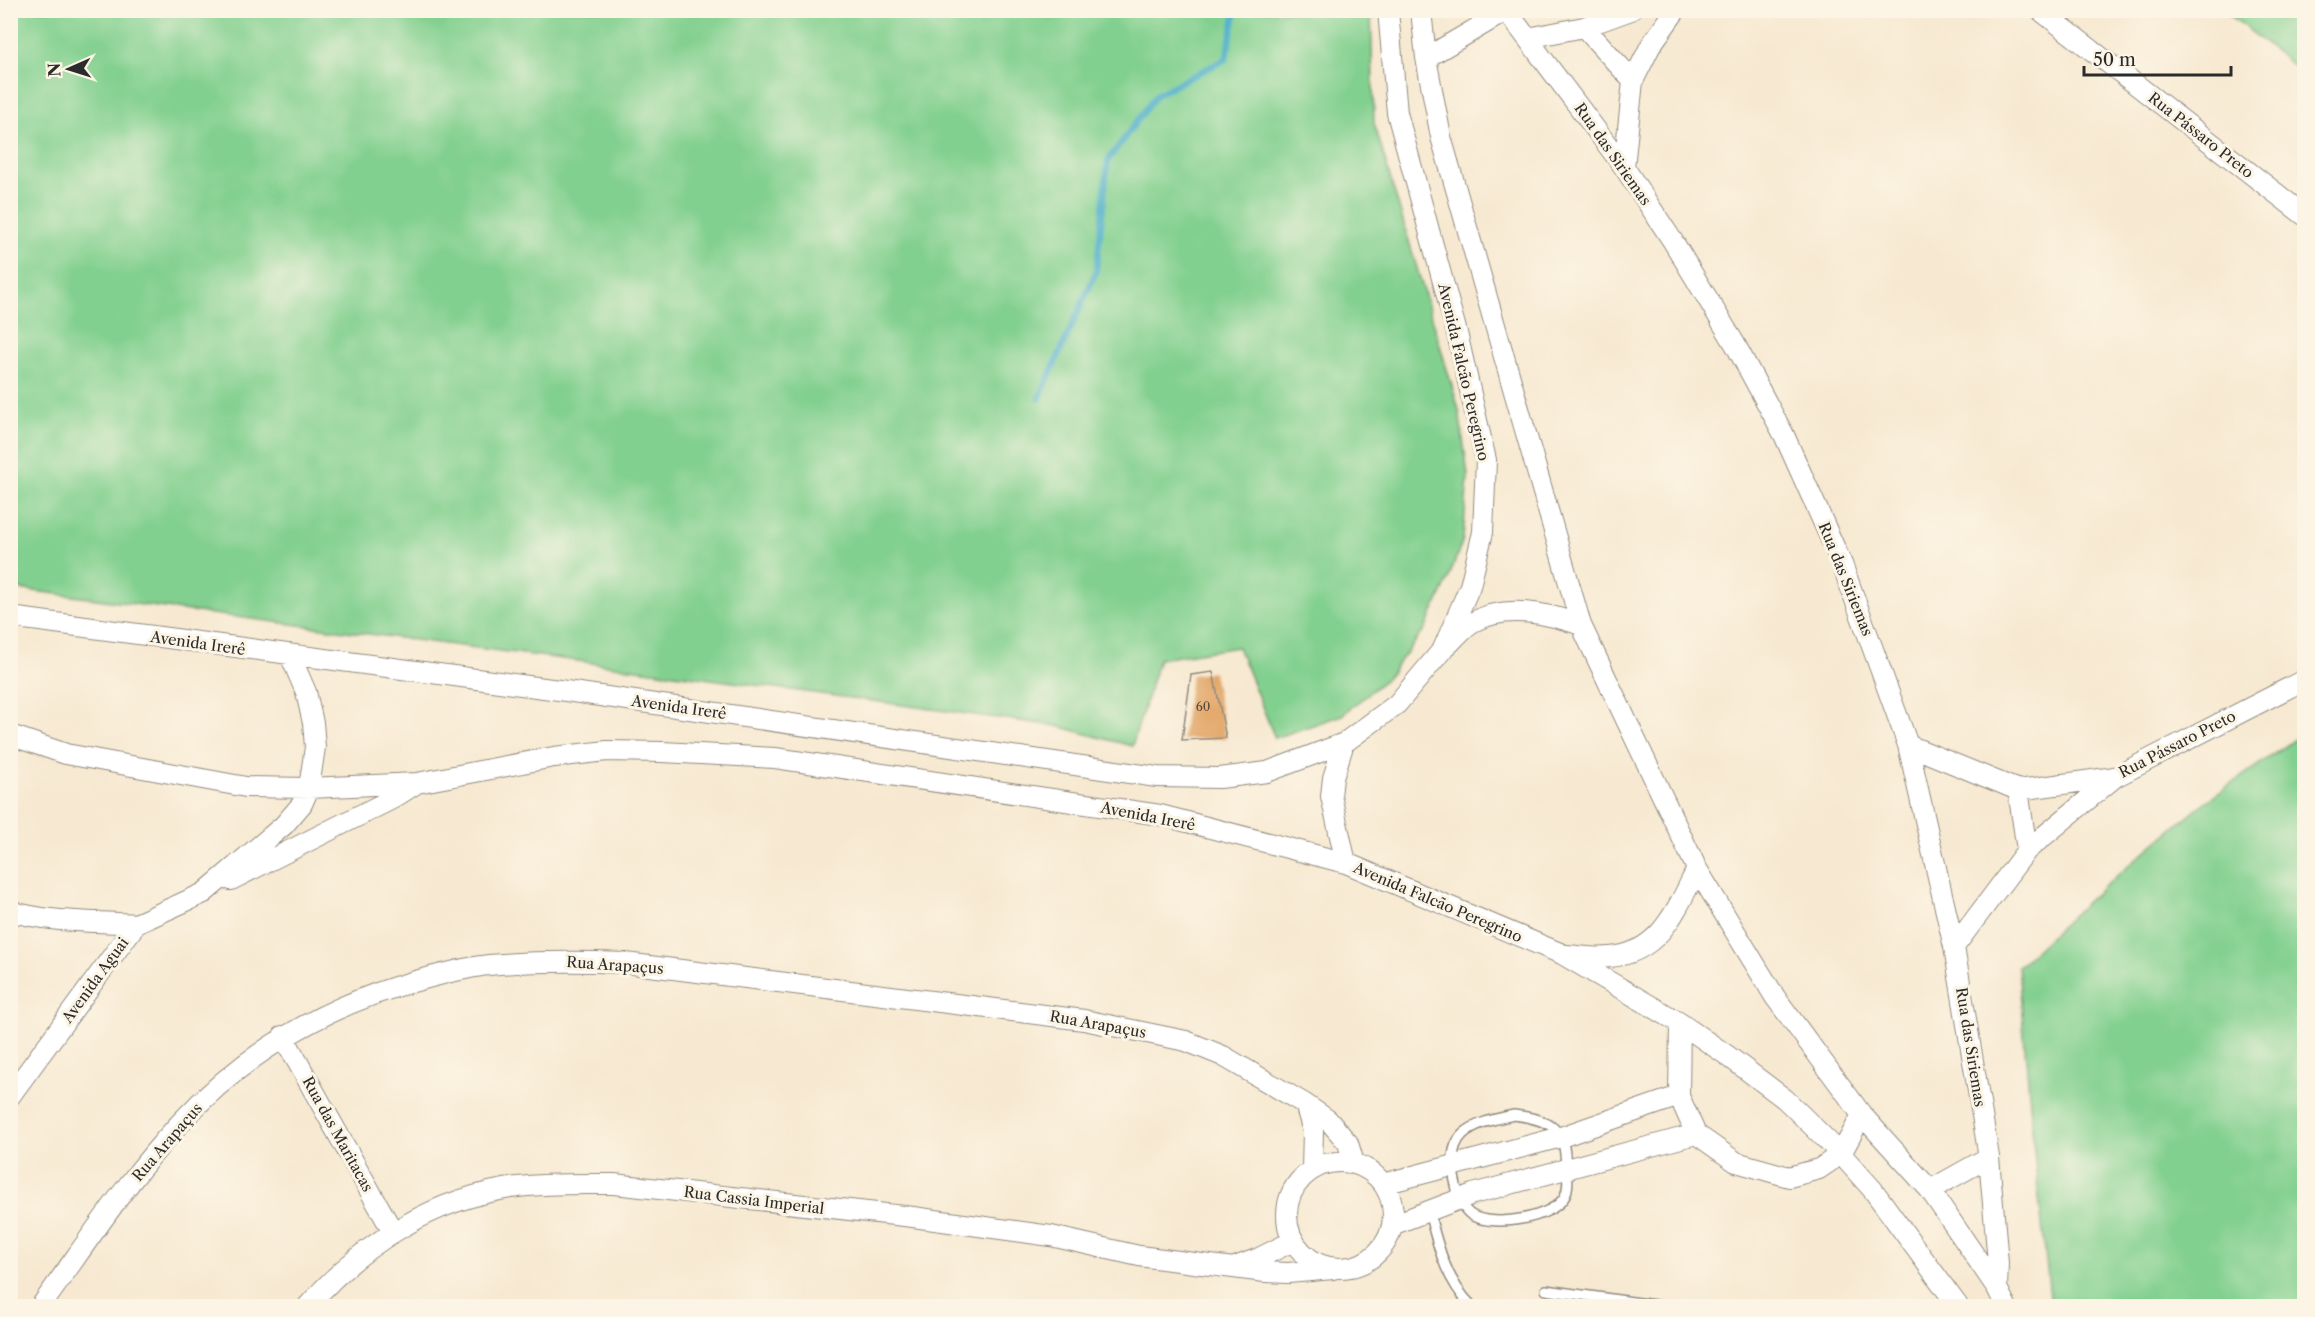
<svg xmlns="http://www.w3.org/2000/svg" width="2315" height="1317" font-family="'Libre Caslon Text',serif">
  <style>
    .green { fill: #82d08f; stroke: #567e5d; stroke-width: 1.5 }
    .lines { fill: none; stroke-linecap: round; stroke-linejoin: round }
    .stream { stroke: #4aaeca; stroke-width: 6 }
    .building { fill: #e3a96c }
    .service-casing { stroke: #918a7e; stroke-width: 12 }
    .minor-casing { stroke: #918a7e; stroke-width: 22 }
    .service { stroke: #fff; stroke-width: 9 }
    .minor { stroke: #fff; stroke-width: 20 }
    .labels { text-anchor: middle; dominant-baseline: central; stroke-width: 6; stroke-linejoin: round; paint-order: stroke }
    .number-label { font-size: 12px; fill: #594a3b }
    .street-label { font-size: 15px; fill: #2b2b2b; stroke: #fcf5e5 }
  </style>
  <rect width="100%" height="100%" fill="#fcf5e5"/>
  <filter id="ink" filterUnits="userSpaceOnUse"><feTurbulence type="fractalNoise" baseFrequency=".0167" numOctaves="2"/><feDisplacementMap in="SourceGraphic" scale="12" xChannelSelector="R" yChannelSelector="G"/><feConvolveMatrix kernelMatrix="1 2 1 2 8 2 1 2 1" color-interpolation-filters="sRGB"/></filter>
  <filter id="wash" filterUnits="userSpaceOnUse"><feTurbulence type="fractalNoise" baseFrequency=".008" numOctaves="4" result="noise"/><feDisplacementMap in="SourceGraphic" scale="24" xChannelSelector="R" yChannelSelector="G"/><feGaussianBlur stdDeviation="1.35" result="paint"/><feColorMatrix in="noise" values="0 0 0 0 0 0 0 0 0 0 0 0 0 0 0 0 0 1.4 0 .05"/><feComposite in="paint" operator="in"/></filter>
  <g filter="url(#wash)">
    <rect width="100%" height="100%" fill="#f7e9d1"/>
    <path class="green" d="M11 10 1371 11 1374 123 1459 410 1468 476 1463 539 1448 580 1425 629 1387 678 1342 715 1275 738 1238 647 1159 659 1132 746 1057 726 578 661 11 588Z
      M2225 11H2304V74Z
      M2304 733V1306H2051L2035 1161 2018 967 2092 897 2197 808Z"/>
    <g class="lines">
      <path class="stream" d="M1039 399 1096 272 1108 160 1157 94 1226 59 1236 10"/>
    </g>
    <g id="blocks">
      <path class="building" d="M1213 672 1226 738 1182 740 1191 675Z"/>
    </g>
  </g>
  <g filter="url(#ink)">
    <use href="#blocks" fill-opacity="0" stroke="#918a7e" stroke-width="1.5"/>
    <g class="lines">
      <g class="service-casing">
        <path id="service" d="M1514 1115C1530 1117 1553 1121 1561 1137 1565 1144 1565 1157 1566 1164 1568 1174 1569 1187 1565 1196 1553 1219 1494 1227 1473 1216 1462 1210 1458 1196 1456 1185 1443 1134 1468 1124 1514 1115Z
          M1429 1212C1438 1246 1446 1281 1472 1306
          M1546 1290 1662 1306"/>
      </g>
      <g class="minor-casing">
        <path id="minor" d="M1421 10 1426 58 1441 137 1581 625 1697 869 1775 997 1862 1115 1930 1190 1997 1288 2006 1306
          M1506 10 1624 167 1674 243 1735 344 1784 435 1842 564 1908 745 1954 947 1989 1157 1998 1263 1997 1288
          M2040 10 2304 215
          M1584 27 1633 81 1624 167
          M1528 38 1584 27 1631 10
          M1426 58 1506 11
          M1633 81 1651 45 1676 10
          M10 617 559 690 1157 777 1220 778 1267 772 1344 743 1397 704 1443 649 1470 586 1483 532 1486 460 1457 333 1397 113 1388 10
          M1449 644C1456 637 1464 627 1473 622 1506 604 1547 613 1581 625
          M10 735 66 754 246 787 309 788 417 783 554 757 607 751 662 752 775 758 1160 815 1346 863 1562 954 1680 1023 1728 1056 1785 1099 1841 1154 1862 1115
          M1344 743 1333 778 1331 796 1346 863
          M1908 745 2018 790 2115 777 2304 680
          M2027 850 2115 777
          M231 880 392 799 417 783
          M10 911C50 923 95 921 136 924
          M1954 947 2027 850 2018 790
          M1567 955C1581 956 1596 959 1610 957 1661 953 1677 908 1697 869
          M1680 1023 1679 1096 1696 1134 1736 1162 1789 1177 1819 1169 1841 1154 1873 1190 1958 1306
          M283 1036 393 1232
          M10 1096 136 924 204 893 284 825 302 804 309 788 315 747 313 723 306 692 290 655
          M1305 1104 1313 1131 1312 1169
          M1287 1215a53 53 0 1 1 106 0a53 53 0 1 1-106 0Z
          M1383 1184 1561 1137 1679 1096
          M1930 1190 1989 1157
          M1392 1225 1473 1194 1696 1134
          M1235 1267 1259 1258 1293 1241
          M41 1306C86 1244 128 1179 181 1122 250 1048 333 1001 431 977 450 972 469 967 489 965 534 961 579 961 625 963L1084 1020 1186 1041 1223 1056 1305 1104 1328 1120 1348 1143 1354 1163
          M308 1306C361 1244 436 1197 518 1187 549 1183 582 1184 614 1184L913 1217 1051 1236 1139 1256 1265 1272 1288 1273 1333 1269"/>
      </g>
      <use href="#service" class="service"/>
      <use href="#minor" class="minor"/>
    </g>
  </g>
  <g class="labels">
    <g class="number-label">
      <text x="1203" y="706">60</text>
    </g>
    <g class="street-label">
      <text transform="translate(2201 135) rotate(38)">Rua Pássaro Preto</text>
      <text transform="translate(1613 154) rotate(55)">Rua das Siriemas</text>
      <text transform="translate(1464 372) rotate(77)">Avenida Falcão Peregrino</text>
      <text transform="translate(1846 579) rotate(68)">Rua das Siriemas</text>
      <text transform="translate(198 643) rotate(8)">Avenida Irerê</text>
      <text transform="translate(679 707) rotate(8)">Avenida Irerê</text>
      <text transform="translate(2177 744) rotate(-27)">Rua Pássaro Preto</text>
      <text transform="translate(1148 816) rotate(11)">Avenida Irerê</text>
      <text transform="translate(1438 902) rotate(23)">Avenida Falcão Peregrino</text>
      <text transform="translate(615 965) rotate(4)">Rua Arapaçus</text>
      <text transform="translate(95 980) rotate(-54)">Avenida Aguai</text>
      <text transform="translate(1098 1024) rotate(10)">Rua Arapaçus</text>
      <text transform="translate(1971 1047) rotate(81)">Rua das Siriemas</text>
      <text transform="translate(338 1134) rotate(61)">Rua das Maritacas</text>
      <text transform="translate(167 1142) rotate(-49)">Rua Arapaçus</text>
      <text transform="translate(754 1200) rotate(7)">Rua Cassia Imperial</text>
    </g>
  </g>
  <rect width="2315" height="1317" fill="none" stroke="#fcf5e5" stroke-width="36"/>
  <g transform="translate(69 69) rotate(267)" stroke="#fcf5e5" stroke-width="4.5" paint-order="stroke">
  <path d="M0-4.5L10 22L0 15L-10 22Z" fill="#2b2b2b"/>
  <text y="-9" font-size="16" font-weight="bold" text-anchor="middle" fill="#2b2b2b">N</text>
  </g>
  <path d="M2084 66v9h147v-9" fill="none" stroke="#2b2b2b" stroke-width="3"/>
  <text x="2093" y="66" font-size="18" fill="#2b2b2b" stroke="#fcf5e5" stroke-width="4.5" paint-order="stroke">50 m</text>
</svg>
